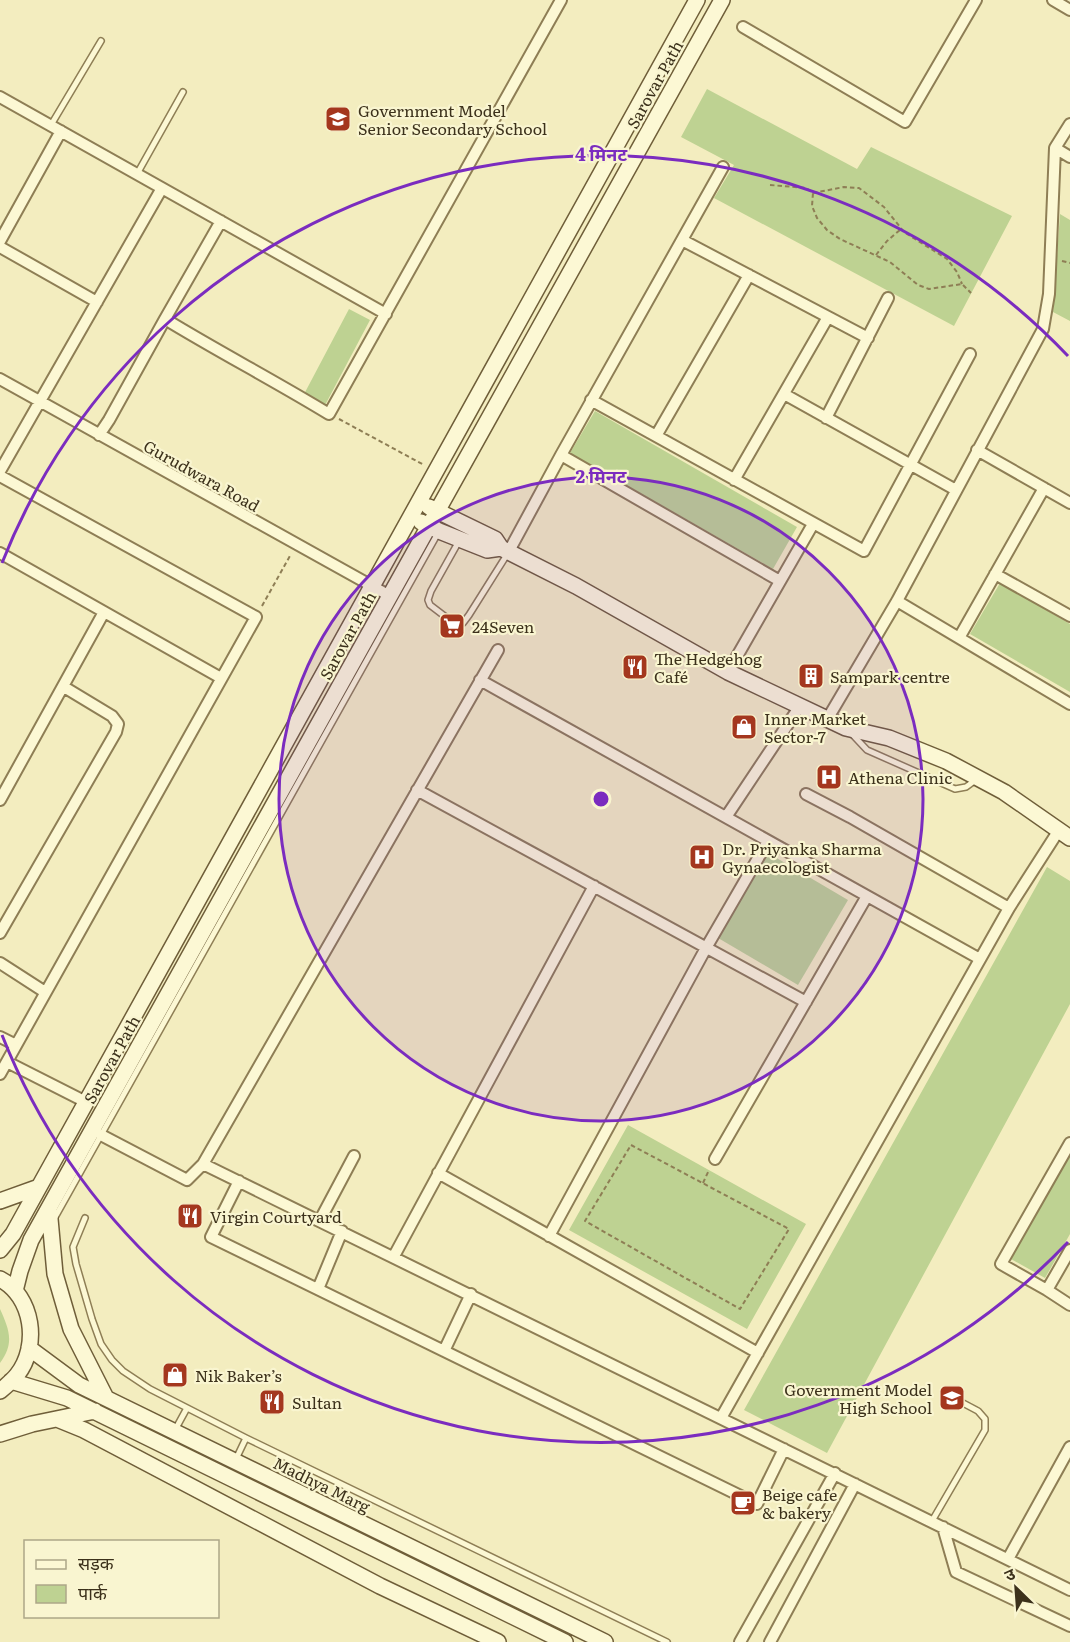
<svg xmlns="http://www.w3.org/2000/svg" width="1070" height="1642" font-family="Literata,'Noto Sans Devanagari',serif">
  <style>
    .green { fill: #bed292 }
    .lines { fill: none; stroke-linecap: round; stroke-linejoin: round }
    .lane-casing { stroke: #8e7e55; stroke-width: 8 }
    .street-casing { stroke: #8e7e55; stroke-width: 14 }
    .secondary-casing { stroke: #6f5e39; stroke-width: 18 }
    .path { stroke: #8e7e55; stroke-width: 2; stroke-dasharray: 4.5 3; stroke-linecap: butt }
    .lane { stroke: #fcf8d4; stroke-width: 5 }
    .street { stroke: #fcf8d4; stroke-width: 10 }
    .secondary { stroke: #fcf8d4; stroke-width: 15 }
    .ring { fill: none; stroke: #7b2cbf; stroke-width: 3 }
    .labels { text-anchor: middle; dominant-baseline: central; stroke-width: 4.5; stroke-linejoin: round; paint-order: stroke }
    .street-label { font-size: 16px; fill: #3c311b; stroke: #f9f5d0 }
    .poi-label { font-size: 16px; fill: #3c311b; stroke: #f9f5d0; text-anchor: start }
    .centre { fill: #7b2cbf; stroke: #f9f5d0; stroke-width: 3 }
    .ring-label { font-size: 18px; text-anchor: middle; font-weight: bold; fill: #7b2cbf; stroke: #f9f5d0; stroke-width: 4.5; stroke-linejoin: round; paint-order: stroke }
  </style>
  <rect width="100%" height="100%" fill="#f3edbf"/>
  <path class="green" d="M707 89 857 169 871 147 1012 216 954 326 714 198 734 165 681 137Z
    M1060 214 1070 220V321L1053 312Z
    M349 309 370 320 323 409 302 398Z
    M595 411 797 527 773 569 570 453Z
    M1000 583 1070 624V692L970 634Z
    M763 850 848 900 798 985 713 935Z
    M1047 867 1070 881V1004L827 1453 744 1410Z
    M628 1125 806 1224 747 1329 569 1230Z
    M1070 1154V1234L1045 1278 1011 1259Z
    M0 1309C9 1329 15 1343 0 1363Z"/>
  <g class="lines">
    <g class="lane-casing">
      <path id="lane" d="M51 125 101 41
        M137 174 183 92
        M459 541 431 591 428 600 430 605 451 621 455 623H463L469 615 508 553
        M852 734 867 750 955 789 966 787 977 779
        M85 1218 73 1247 76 1264 92 1319 101 1344 112 1360 123 1371 150 1389 246 1438 667 1642
        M54 1219 438 533
        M175 1430 187 1408
        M235 1461 246 1438
        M932 1521 985 1430V1419L978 1411 961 1402"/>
    </g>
    <g class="street-casing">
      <path id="street" d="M1053 0 1070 10
        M743 27 905 122 976 0
        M0 97 386 314
        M1055 148 1070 157
        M221 221 165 319C219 352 275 381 329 414L561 0
        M682 240 868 338
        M0 241 61 131
        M0 247 97 302
        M0 379 390 596
        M784 394 956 490
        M591 400 864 551 970 354
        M826 418 888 298
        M99 435 109 420 165 319
        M656 436 749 275
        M977 450 1070 503
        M561 455 780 581
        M0 471 162 188
        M0 476 256 617 0 1074
        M734 480 828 317
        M509 551 561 455 723 167
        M0 553 221 678
        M995 574 1070 616
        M897 601 1070 704
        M959 638 1044 488
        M728 672 813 524
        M480 680 980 959
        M828 718 897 601 1043 329 1049 294 1055 148 1070 124
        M417 790 806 1002
        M806 794 850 817 1009 908
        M0 800 104 612
        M726 817 800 706
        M0 933 116 732 118 724 112 716 64 687
        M0 963 45 992
        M0 1037 16 1045
        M7 1062 86 1102
        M101 1135 187 1180 203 1164 498 650
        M1070 1143 1001 1264 1047 1290 1070 1250
        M715 1159 867 896
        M203 1164 1070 1590
        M438 1173 758 1353
        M239 1181 211 1237 757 1504 784 1449
        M320 1220 354 1156
        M549 1236 706 948 768 841
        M394 1256 594 886
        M318 1289 342 1231
        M1047 1290 1070 1305
        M444 1351 471 1294
        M721 1418 1009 908 1059 830
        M943 1527 956 1572 1070 1626
        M1008 1559 1070 1447
        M740 1642 835 1473
        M770 1642 855 1484"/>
    </g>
    <g class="secondary-casing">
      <path id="secondary" d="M429 507 495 539 501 548 576 586 728 672 846 728 889 738 946 761 1004 792 1070 838
        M421 522 439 531 487 550 501 548
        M0 1201 39 1187
        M49 1208 55 1274 71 1329 106 1398
        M0 1250 13 1234 697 0
        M0 1279C33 1296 40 1346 17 1375 13 1380 6 1386 0 1391
        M15 1291 20 1271 31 1240 722 0
        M29 1348 79 1385 605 1642
        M11 1381 67 1398 565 1642
        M57 1419 84 1430 380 1586 498 1642
        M0 1434 32 1424 95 1411"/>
    </g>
    <path class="path" d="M770 185 806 188 813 193 812 206 817 218 827 230 840 239 890 262 918 285 929 289 962 284 971 293
      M813 193 844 187 859 188 884 207 904 232 947 259 957 272 962 284
      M876 255 887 241 901 229
      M1062 261 1070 263
      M339 419 424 465
      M262 606 291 554
      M631 1145 789 1229 740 1309 585 1221Z
      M703 1183 709 1170"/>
    <use href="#lane" class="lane"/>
    <use href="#street" class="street"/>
    <use href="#secondary" class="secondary"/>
  </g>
  <circle cx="601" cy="799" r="322" fill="#7b2cbf" fill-opacity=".12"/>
  <g class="ring">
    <circle cx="601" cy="799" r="322"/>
    <path d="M1068 1242A644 644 0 0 1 2 1035M2 563A644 644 0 0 1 1068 356"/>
  </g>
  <defs>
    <g id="school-square" transform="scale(1.35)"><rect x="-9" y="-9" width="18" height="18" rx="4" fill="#a4371e" stroke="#f9f5d0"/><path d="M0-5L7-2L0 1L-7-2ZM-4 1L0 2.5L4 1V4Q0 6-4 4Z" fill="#fff"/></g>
    <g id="supermarket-square" transform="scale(1.35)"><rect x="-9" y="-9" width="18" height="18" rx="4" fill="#a4371e" stroke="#f9f5d0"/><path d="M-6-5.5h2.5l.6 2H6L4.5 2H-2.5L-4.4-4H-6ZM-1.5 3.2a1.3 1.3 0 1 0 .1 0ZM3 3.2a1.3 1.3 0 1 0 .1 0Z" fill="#fff"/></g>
    <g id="restaurant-square" transform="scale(1.35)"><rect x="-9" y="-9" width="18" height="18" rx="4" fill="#a4371e" stroke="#f9f5d0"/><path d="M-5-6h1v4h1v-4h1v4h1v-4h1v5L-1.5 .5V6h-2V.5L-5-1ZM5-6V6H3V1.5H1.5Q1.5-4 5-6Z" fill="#fff"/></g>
    <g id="building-square" transform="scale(1.35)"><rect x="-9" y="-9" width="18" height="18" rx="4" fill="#a4371e" stroke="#f9f5d0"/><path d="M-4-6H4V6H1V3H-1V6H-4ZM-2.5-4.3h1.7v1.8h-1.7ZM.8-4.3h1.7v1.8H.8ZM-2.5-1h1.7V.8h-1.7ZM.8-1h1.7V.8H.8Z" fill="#fff"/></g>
    <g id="shop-square" transform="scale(1.35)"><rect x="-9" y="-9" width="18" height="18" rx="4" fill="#a4371e" stroke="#f9f5d0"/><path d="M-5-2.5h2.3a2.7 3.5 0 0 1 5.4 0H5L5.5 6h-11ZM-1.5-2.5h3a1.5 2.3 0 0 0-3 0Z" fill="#fff"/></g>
    <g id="hospital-square" transform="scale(1.35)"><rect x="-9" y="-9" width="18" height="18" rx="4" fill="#a4371e" stroke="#f9f5d0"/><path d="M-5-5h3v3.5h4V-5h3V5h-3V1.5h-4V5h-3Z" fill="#fff"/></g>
    <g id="cafe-square" transform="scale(1.35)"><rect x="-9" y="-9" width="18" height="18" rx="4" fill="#a4371e" stroke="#f9f5d0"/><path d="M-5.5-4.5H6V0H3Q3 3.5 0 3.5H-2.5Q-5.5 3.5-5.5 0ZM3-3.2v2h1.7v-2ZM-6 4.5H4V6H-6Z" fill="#fff"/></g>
  </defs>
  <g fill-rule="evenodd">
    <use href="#school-square" x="338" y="119"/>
    <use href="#supermarket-square" x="452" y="626"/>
    <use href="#restaurant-square" x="635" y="667"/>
    <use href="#building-square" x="811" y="676"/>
    <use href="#shop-square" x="744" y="727"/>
    <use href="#hospital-square" x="829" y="777"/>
    <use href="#hospital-square" x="702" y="857"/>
    <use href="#restaurant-square" x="190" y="1216"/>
    <use href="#shop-square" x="175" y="1375"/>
    <use href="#school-square" x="952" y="1398"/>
    <use href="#restaurant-square" x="272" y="1402"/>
    <use href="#cafe-square" x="743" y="1503"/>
  </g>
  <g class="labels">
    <g class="street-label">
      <text transform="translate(654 84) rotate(-61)">Sarovar Path</text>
      <text transform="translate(202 475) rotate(29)">Gurudwara Road</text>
      <text transform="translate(347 635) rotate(-61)">Sarovar Path</text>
      <text transform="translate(111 1059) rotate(-61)">Sarovar Path</text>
      <text transform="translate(322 1484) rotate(26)">Madhya Marg</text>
    </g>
    <g class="poi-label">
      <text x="358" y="110">Government Model<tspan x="358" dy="18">Senior Secondary School</tspan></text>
      <text x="472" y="626">24Seven</text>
      <text x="654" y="658">The Hedgehog<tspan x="654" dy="18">Café</tspan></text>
      <text x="830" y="676">Sampark centre</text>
      <text x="764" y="718">Inner Market<tspan x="764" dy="18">Sector-7</tspan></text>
      <text x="848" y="777">Athena Clinic</text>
      <text x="722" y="848">Dr. Priyanka Sharma<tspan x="722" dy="18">Gynaecologist</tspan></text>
      <text x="210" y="1216">Virgin Courtyard</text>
      <text x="195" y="1375">Nik Baker’s</text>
      <text x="932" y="1389" text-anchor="end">Government Model<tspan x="932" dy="18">High School</tspan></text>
      <text x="292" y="1402">Sultan</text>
      <text x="762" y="1494">Beige cafe<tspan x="762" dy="18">&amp; bakery</tspan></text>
    </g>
  </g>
  <circle cx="601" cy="799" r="9" class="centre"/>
  <g class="ring-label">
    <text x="601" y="161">4 मिनट</text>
    <text x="601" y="483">2 मिनट</text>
  </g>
  <rect x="24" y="1540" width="195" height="78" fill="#f9f5d0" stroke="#ada788" stroke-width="1.5"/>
  <rect x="36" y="1560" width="30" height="9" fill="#fcf8d4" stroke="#ada788" stroke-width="1.5"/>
  <text x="78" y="1570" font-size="18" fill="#3c311b">सड़क</text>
  <rect x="36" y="1585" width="30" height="18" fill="#bed292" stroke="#ada788" stroke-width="1.5"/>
  <text x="78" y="1600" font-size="18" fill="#3c311b">पार्क</text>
  <g transform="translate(1016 1588) rotate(335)" stroke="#f9f5d0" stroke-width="4.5" paint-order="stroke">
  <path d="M0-4.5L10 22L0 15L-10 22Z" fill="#3c311b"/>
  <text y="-9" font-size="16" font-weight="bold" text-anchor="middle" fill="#3c311b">उ</text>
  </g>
</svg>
